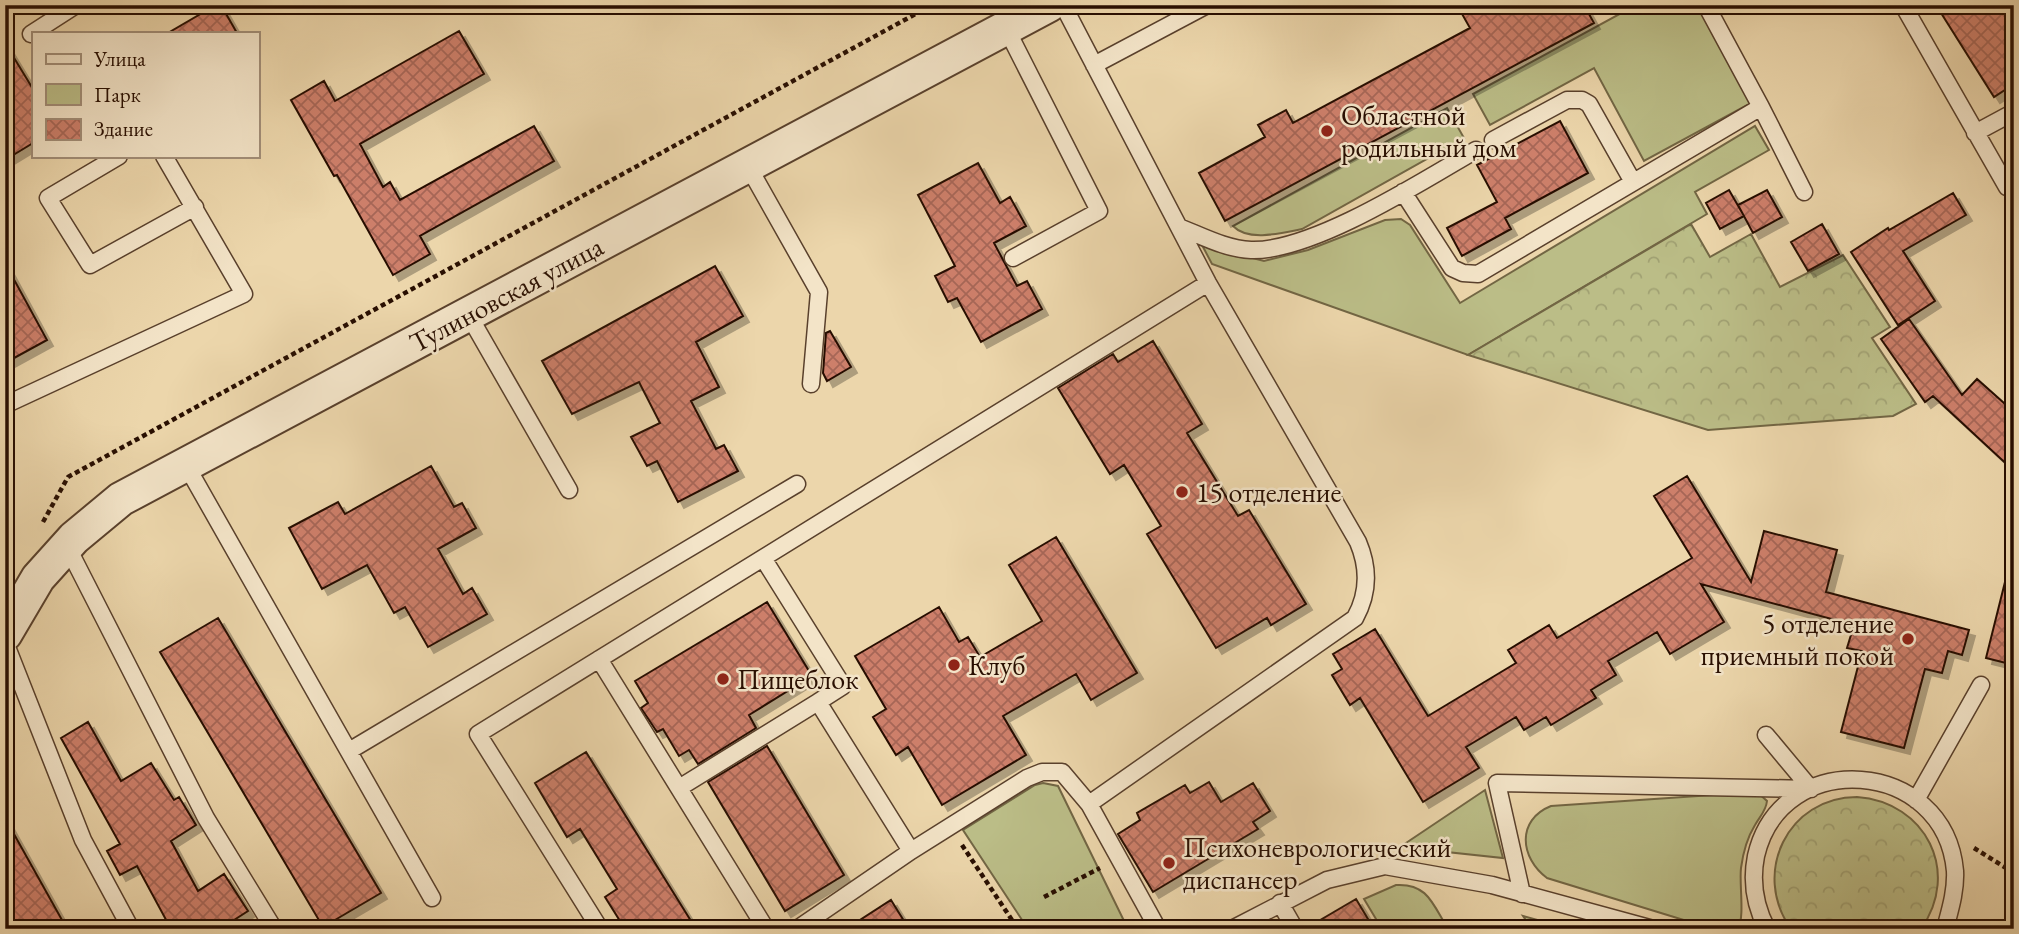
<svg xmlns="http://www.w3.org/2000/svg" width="2019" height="934" font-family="'EB Garamond',serif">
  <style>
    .green { fill: #bbbd87; stroke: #726644; stroke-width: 2 }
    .forest { fill: url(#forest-crowns); stroke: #726644; stroke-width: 2 }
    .building { fill: url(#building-cross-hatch); stroke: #280e01; stroke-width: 2; filter: url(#shadow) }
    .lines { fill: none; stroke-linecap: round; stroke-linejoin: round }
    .service-casing { stroke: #59402c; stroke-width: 19 }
    .minor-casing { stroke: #59402c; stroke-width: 37 }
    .path { stroke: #280e01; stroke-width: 4.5; stroke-dasharray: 5 3.5; stroke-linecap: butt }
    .service { stroke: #f3e4c8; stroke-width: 16 }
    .minor { stroke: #f3e4c8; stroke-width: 33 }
    .poi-dot { fill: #8f2418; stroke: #f3e4c8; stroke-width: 2.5 }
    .labels { text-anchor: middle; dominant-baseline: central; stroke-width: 5; stroke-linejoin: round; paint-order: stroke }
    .poi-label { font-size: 28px; fill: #280e01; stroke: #f3e4c8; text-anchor: start }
    .street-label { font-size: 28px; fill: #280e01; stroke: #f3e4c8 }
  </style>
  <defs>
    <pattern id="forest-crowns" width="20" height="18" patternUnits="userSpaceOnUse" patternTransform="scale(1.75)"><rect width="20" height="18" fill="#bbbd87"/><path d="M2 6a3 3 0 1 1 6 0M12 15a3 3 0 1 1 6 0" fill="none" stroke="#a1a173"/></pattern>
    <pattern id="building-cross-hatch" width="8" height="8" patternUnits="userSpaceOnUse" patternTransform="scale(1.75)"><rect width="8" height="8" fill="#cd7f6b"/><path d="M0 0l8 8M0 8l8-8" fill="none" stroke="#a66656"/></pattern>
    <filter id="shadow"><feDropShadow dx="6" dy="6" stdDeviation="0" flood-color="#0004"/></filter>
  </defs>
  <rect width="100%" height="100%" fill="#ecd6ab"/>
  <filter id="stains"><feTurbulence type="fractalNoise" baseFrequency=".00286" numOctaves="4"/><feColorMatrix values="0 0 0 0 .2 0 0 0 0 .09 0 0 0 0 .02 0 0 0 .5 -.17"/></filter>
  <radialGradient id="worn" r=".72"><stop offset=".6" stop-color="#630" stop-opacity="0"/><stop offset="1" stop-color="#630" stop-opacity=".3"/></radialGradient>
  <path class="green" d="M1636 5H1700L1753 102 1644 161 1594 68 1490 125 1473 94Z
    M1447 108 1464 138 1302 229C1282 233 1248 242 1233 226Z
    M1755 126 1769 150 1695 192 1707 214 1468 355 1212 264 1202 245 1264 261 1308 250 1385 220 1401 219 1410 225 1460 303Z
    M1043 783 1058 786 1128 929H1028L963 830 1035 785Z
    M1485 790 1503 858 1400 847Z
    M1757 792 1767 801C1766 811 1760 816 1755 825 1747 838 1743 853 1741 868 1739 884 1745 916 1738 929H1713L1547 878C1520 858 1516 820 1551 806Z
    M1396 885C1428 883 1433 905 1448 929H1382L1364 899Z
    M1523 916 1570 929H1532Z"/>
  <path class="forest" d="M1691 224 1710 257 1751 234 1780 287 1843 255 1890 327 1872 338 1916 404 1893 416 1708 430 1468 355Z
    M1857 797C1926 802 1961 872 1921 929H1791C1751 873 1788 797 1857 797Z"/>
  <path class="building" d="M216 5H221L237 33H168Z
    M1457 5H1584L1594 23 1225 221 1199 173 1265 137 1258 125 1286 110 1293 123 1470 28Z
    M1936 5H2006L2014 17V84L1994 97Z
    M459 31 484 74 360 144 383 187 390 182 400 200 534 126 554 161 420 236 430 254 393 275 337 175 334 176 291 100 324 81 335 101Z
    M5 43 33 89V143L5 160Z
    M1560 121 1588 173 1505 218 1511 229 1462 256 1447 228 1497 202 1477 165Z
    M978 163 1000 203 1010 197 1026 226 994 243 1017 286 1027 281 1042 309 981 342 957 298 948 302 935 276 955 266 918 195Z
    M1729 190 1744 216 1720 229 1706 203Z
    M1767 190 1782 217 1753 233 1738 205Z
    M1953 193 1966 215 1903 251 1935 301 1898 325 1851 252 1888 228 1889 230Z
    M1822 224 1839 254 1808 271 1791 242Z
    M5 263 47 340 5 363Z
    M715 266 743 316 696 342 719 387 691 401 716 449 724 445 738 471 678 502 657 461 647 466 631 437 660 423 639 382 572 414 542 361Z
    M1909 319 1962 395 1977 379 2014 412V471L1933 396 1925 402 1881 339Z
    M830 331 851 367 827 381 823 373 826 333Z
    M1153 341 1202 424 1187 433 1238 516 1249 510 1306 604 1271 625 1267 618 1216 648 1147 534 1161 526 1124 465 1110 474 1058 388 1113 354 1118 362Z
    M431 466 454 507 462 503 476 528 438 549 463 594 472 588 487 614 428 647 405 607 394 613 367 565 322 589 289 528 338 502 345 514Z
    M1687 476 1751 582 1764 531 1837 550 1826 592 1969 630 1962 655 1948 651 1942 673 1925 669 1904 748 1841 732 1862 651 1847 648 1854 625 1701 584 1724 622 1670 654 1657 632 1608 661 1616 675 1591 690 1596 698 1551 725 1546 717 1524 730 1516 717 1466 747 1479 768 1423 802 1360 698 1350 705 1332 675 1342 669 1333 654 1375 629 1428 716 1516 663 1508 650 1549 625 1557 638 1692 558 1654 496Z
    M1056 537 1137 673 1091 700 1076 674 1003 716 1026 755 942 805 908 747 896 755 873 717 886 709 855 656 939 607 959 642 968 637 980 657 1042 621 1009 565Z
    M2005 582 2014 584V665L1986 658Z
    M767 602 812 676 749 715 756 728 698 764 689 750 679 756 663 729 657 732 641 708 648 703 635 681Z
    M218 618 381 893 323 927 160 652Z
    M88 722 121 781 151 763 174 800 179 797 196 825 171 841 198 891 224 874 248 911 220 929H171L137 866 120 875 107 851 120 844 61 738Z
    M767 746 844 875 785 911 708 782Z
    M586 752 696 929H625L605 897 617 889 580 829 567 837 535 783Z
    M1209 782 1221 802 1253 783 1270 811 1253 822 1258 829 1153 892 1118 834 1140 820 1137 813 1185 785 1190 793Z
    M5 818 67 929H5Z
    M1356 899 1374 929H1305Z
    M891 900 909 929H846Z"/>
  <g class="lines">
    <g class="service-casing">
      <path id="service" d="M1063 5 1208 283 1358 542C1369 568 1369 593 1355 618L1089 804 1158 929
        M1903 5 2007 187H2014
        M1006 28 1099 211 1013 258
        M31 34 76 5
        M1094 65 1207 5
        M1761 107 1804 192
        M1975 133 2014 112
        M1493 140 1567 100H1582L1589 104 1633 182
        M119 156 48 198 90 265 195 207
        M748 166 819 292 811 384
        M1403 192 1452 268 1463 273 1478 274 1761 107 1706 5
        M1179 227C1202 236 1226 249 1251 250 1312 252 1421 182 1476 150
        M468 314 569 490
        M5 405 244 294 164 156
        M186 465 432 898
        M67 546 206 818 274 929
        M763 558 843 686 818 702 911 851
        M5 642 83 840 131 929
        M599 659 766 929
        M1766 735 1811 789
        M349 751 797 484
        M679 788 818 702
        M1916 800 1981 685
        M1522 894 1497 783 1811 789
        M1280 903 1295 929
        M600 929 478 734 1208 283
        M797 929 911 851 1027 778 1042 772H1062L1089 804
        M1232 929 1327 880 1385 866 1492 885 1653 929
        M1767 929C1755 906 1751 881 1756 856 1781 746 1945 758 1955 871 1956 891 1950 910 1945 929"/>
    </g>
    <g class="minor-casing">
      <path id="minor" d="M5 634 38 578 74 538 121 499 1049 5"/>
    </g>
    <path class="path" d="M43 522 68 477 932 5
      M962 845 1018 929
      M1974 848 2014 873
      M1044 897 1100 868"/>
    <use href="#service" class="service"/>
    <use href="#minor" class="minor"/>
  </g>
  <g class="poi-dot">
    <circle cx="1327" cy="131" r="7"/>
    <circle cx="1182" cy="492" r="7"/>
    <circle cx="1908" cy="639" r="7"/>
    <circle cx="954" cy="665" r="7"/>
    <circle cx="723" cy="679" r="7"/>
    <circle cx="1169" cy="863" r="7"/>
  </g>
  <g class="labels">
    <g class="poi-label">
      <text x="1341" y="115">Областной<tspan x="1341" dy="32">родильный дом</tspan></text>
      <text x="1196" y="492">15 отделение</text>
      <text x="1894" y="623" text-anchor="end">5 отделение<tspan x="1894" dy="32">приемный покой</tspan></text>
      <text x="968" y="665">Клуб</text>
      <text x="737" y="679">Пищеблок</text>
      <text x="1183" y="847">Психоневрологический<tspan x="1183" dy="32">диспансер</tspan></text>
    </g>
    <g class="street-label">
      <text transform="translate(506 294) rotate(-28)">Тулиновская улица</text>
    </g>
  </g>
  <rect width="2019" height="934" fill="none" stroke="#ecd6ab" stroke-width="28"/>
  <rect x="7" y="7" width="2005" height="920" fill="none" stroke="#280e01" stroke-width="3.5"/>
  <rect x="14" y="14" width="1991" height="906" fill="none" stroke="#280e01" stroke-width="2"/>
  <rect x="32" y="32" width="228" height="126" fill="#f3e4c8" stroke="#a28e78" stroke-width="2"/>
  <rect x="46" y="54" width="35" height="10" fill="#f3e4c8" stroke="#a28e78" stroke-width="2"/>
  <text x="94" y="66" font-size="21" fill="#280e01">Улица</text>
  <rect x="46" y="84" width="35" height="21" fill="#bbbd87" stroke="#a28e78" stroke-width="2"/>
  <text x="94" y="102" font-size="21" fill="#280e01">Парк</text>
  <rect x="46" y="119" width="35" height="21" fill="url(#building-cross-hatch)" stroke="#a28e78" stroke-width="2"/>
  <text x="94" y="136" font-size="21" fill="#280e01">Здание</text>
  <rect width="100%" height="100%" filter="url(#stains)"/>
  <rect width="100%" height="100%" fill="url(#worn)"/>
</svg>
